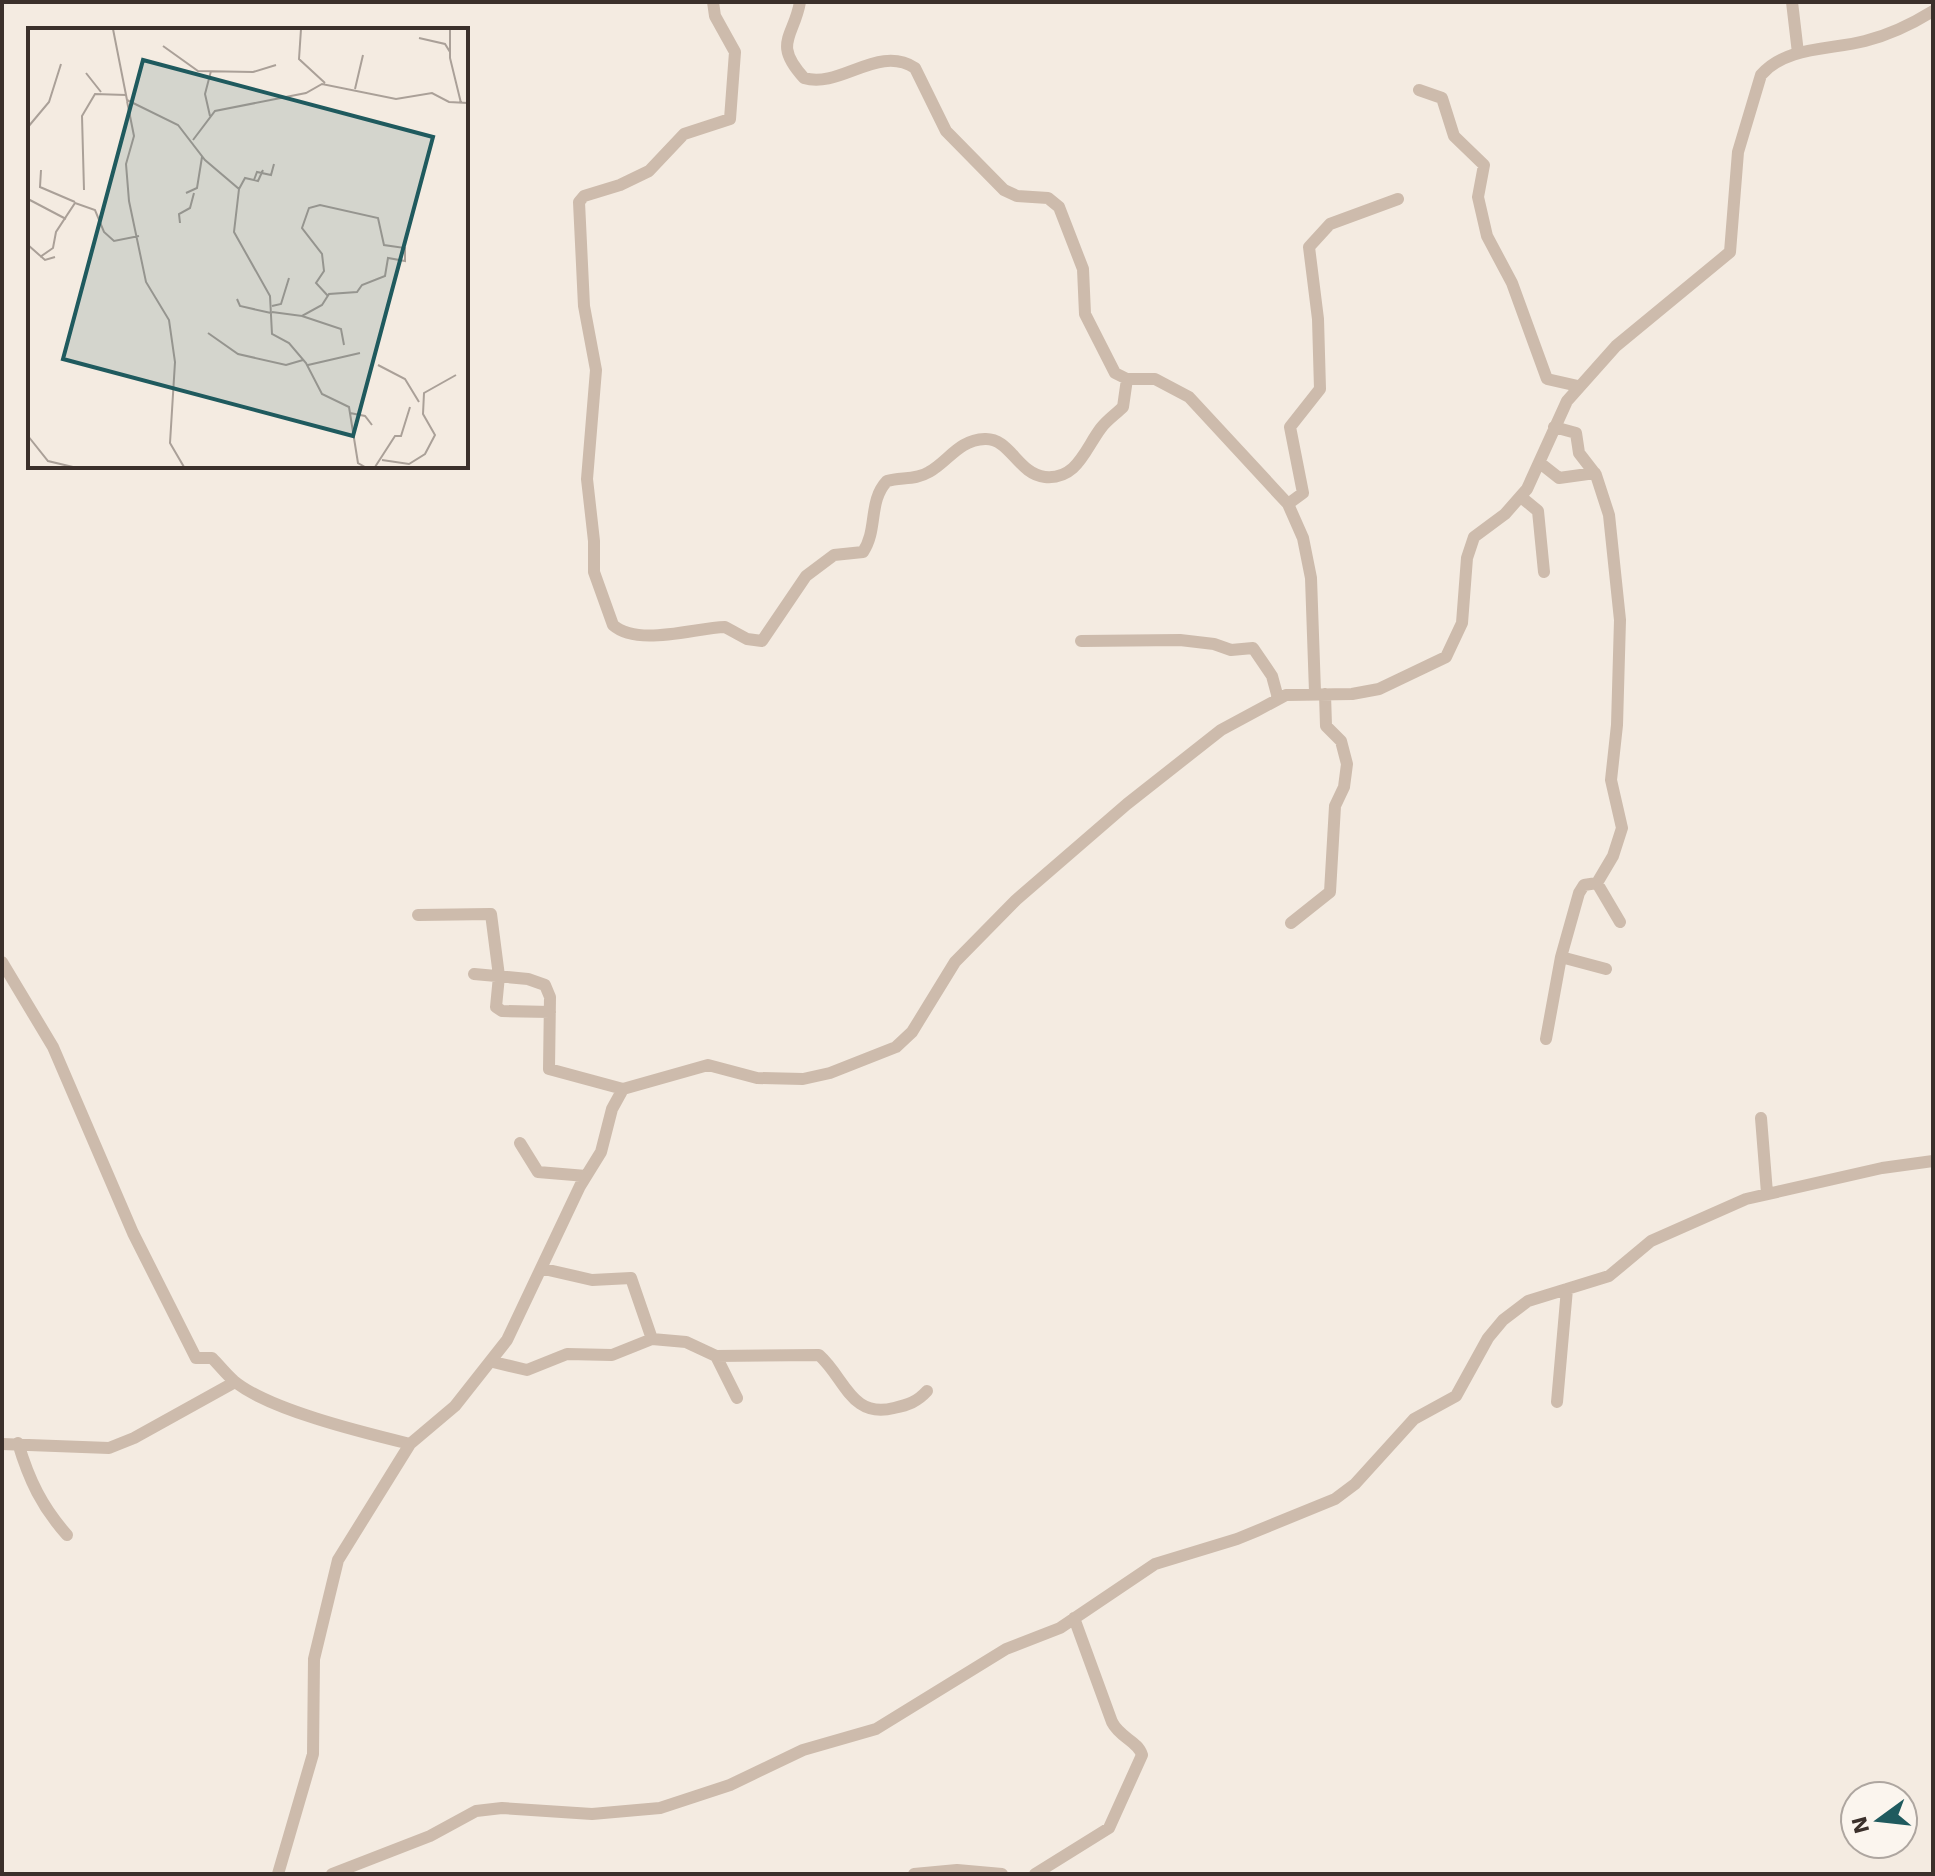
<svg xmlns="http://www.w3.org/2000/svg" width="1935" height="1876" font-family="'Work Sans',sans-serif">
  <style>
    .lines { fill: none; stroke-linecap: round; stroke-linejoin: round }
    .minor { stroke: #cdbbac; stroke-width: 12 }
    .inset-road { fill: none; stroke: #aaa098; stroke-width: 2 }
    .view { fill: #1f5a5e; fill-opacity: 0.15; stroke: #1f5a5e; stroke-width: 4 }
    .inset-edge { fill: none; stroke: #3b302b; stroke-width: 4 }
  </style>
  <rect width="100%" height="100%" fill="#f4ebe1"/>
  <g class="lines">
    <path class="minor" d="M713 2 715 16 735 52 730 119 684 134 649 171 620 185 584 196 579 202 584 306 596 370 587 479 594 541V572L613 625C638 647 694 628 725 627L747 639 762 641 806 576 834 555 863 552C878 530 868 501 887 481 900 477 916 480 929 472 949 461 958 440 985 439 1010 438 1018 474 1045 477 1077 480 1085 449 1101 428 1107 420 1116 414 1123 407L1127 379
      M800 2C794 37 772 43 804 78 840 89 878 44 915 68L946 131 1004 190 1017 196 1048 198 1059 207 1083 269 1085 314 1115 373 1127 379H1155L1189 397 1288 504 1303 538 1311 578 1315 692
      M1792 2 1798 53
      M1419 90 1442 98 1454 136 1484 165 1478 197 1487 236 1512 283 1547 379 1578 386
      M1540 463 1559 478 1595 473
      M1521 497 1538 511 1544 572
      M1288 504 1303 493 1290 427 1320 389 1318 319 1309 247 1330 224 1398 199
      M1081 641 1180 640 1214 644 1231 650 1253 648 1272 676 1278 698
      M1597 883 1620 922
      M418 915 491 914 499 976 496 1007 502 1011 550 1012
      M1291 923 1330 892 1335 806 1344 787 1347 764 1341 741 1326 726 1325 694
      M1561 957 1606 969
      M2 962 53 1047 133 1233 196 1358H212C220 1366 226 1374 234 1381 269 1410 365 1433 410 1444
      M474 974 528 979 545 985 550 997 549 1069 623 1089
      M1546 1039 1561 957 1579 893 1584 885 1597 883 1613 856 1622 828 1611 780 1617 725 1620 620 1609 515 1596 475 1579 453 1576 433 1554 427
      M1761 1118 1767 1193
      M520 1143 538 1172 586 1176
      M544 1269 592 1280 631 1278 652 1339
      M716 1356 819 1355C845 1378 851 1419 894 1408 908 1405 917 1402 927 1391
      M493 1362 527 1370 567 1354 612 1355 652 1339 686 1342 716 1356 737 1398
      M1557 1402 1567 1289
      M18 1443C29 1480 42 1507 67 1535
      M2 1444 109 1448 134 1438 235 1382
      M278 1874 313 1754 314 1659 338 1560 410 1444 455 1406 507 1340 580 1186 601 1152 612 1109 623 1089 708 1065 757 1078 803 1079 830 1073 896 1047 912 1032 955 962 1016 900 1127 804 1221 730 1286 695 1352 694 1379 689 1446 657 1462 623 1467 558 1474 537 1505 514 1527 489 1567 401 1616 346 1730 252 1738 152 1761 75C1786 46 1831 50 1865 41 1889 35 1912 24 1933 11
      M332 1874 430 1836 476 1811 502 1808 592 1814 660 1808 730 1785 803 1750 876 1729 1006 1649 1060 1628 1155 1564 1237 1539 1335 1499 1355 1484 1414 1419 1456 1396 1488 1338 1503 1320 1528 1301 1609 1276 1651 1241 1746 1199 1882 1168 1933 1161
      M914 1874 957 1870 1002 1874
      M1035 1874 1109 1828 1142 1755C1138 1741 1120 1738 1112 1722L1074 1618"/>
  </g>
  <g transform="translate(28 28)">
    <rect width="440" height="440" fill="#f4ebe1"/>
    <path class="inset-road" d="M85 1 99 72 150 97 177 132 211 161 206 204 242 268 244 306 261 315 278 335 294 366 321 379 330 435 337 439M273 1 271 31 297 55M422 1V30L433 75M391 10 417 16 422 24M135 18 170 43 225 44 248 37M58 45 73 64M327 61 335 27M99 73 106 108 98 136 101 173 118 254 141 292 147 334 142 415 156 439M182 88 177 66 183 43M0 99 21 74 33 36M165 112 187 83 278 65 294 56 368 71 404 65 421 74 440 75M13 142 12 159 47 174M226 152 229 144 243 147 246 136M211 161 217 150 230 153 235 142M56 162 54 88 67 66 98 67M158 165 169 160 174 129M0 171 38 191M152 195 151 186 162 180 166 165M0 217 17 232 27 229M12 229 25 220 28 204 47 175 67 182 76 204 86 213 111 208M209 271 212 278 243 285M244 278 253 276 261 250M244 284 274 288 294 277 301 266 329 264 334 257 357 248 360 230 377 233V220L356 217 350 190 292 177 281 180 274 200 294 226 296 243 288 255 300 268M274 288 313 301 316 317M180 305 210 326 258 337 275 332M280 337 332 325M350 337 377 351 391 374M322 385 337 388 344 397M0 408 20 433 45 439M354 432 381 436 397 426 407 407 395 386 396 365 428 347M347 439 367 408H373L382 379"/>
    <path class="view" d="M115 32 405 109 325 408 35 331Z"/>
    <rect width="440" height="440" class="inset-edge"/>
  </g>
  <rect width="1935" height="1876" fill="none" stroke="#3b302b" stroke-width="8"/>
  <g transform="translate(1879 1820) rotate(255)"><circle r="38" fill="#fbf5ee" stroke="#aea6a0" stroke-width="2"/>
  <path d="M0-6L14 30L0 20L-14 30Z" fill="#1f5a5e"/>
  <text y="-12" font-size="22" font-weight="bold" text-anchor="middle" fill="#3b302b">N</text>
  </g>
</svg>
